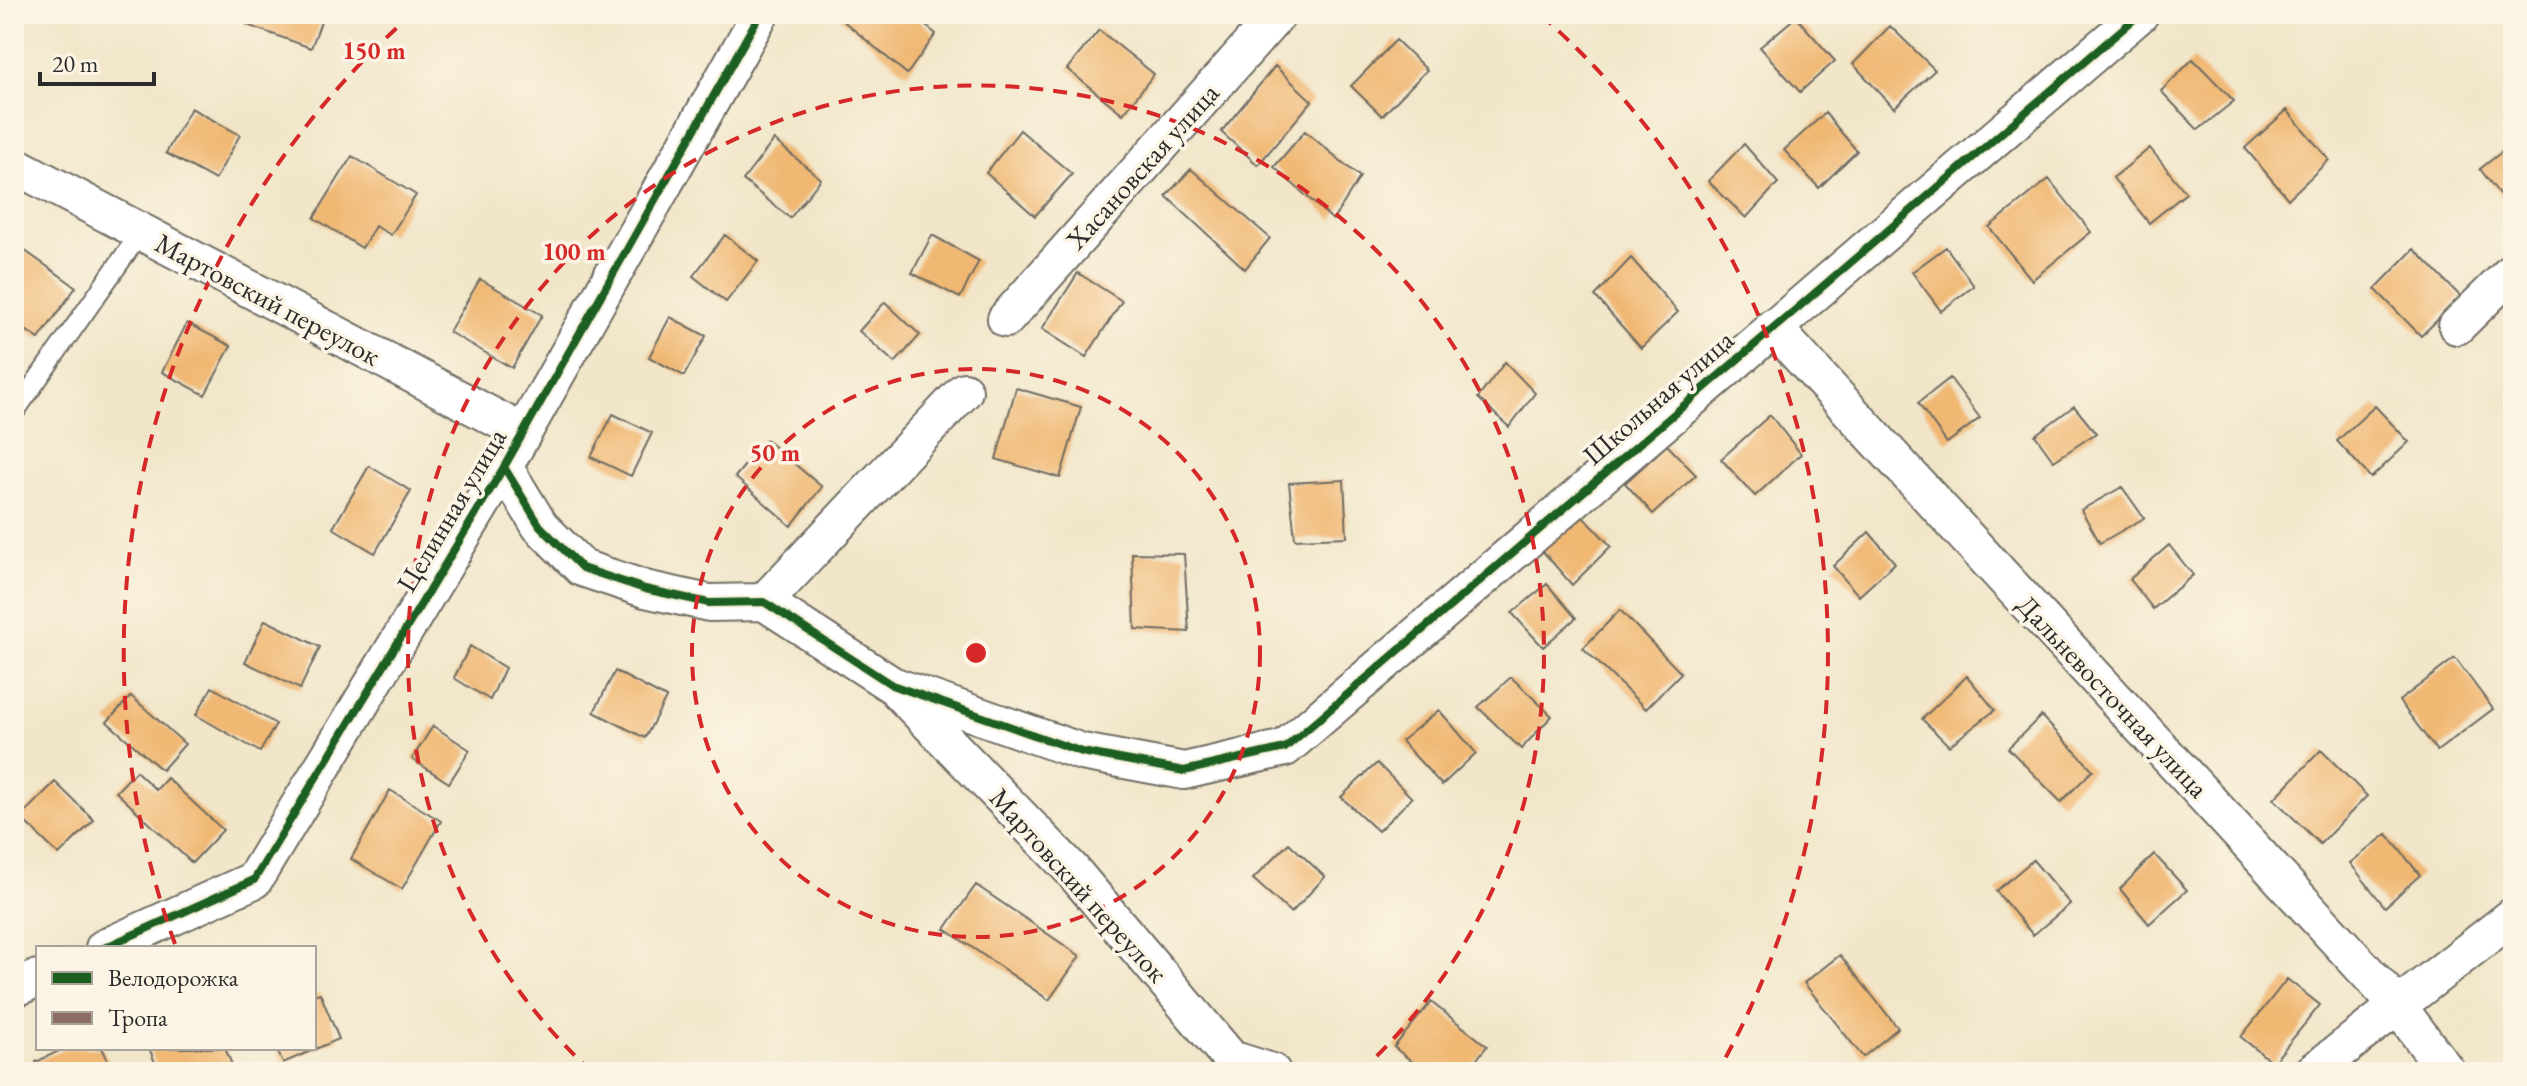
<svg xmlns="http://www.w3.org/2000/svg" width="2527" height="1086" font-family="'EB Garamond',serif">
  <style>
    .building { fill: #f0b873 }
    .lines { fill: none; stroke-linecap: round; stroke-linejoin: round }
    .service-casing { stroke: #706c62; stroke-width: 22 }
    .minor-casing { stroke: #706c62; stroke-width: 40 }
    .service { stroke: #fff; stroke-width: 18 }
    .minor { stroke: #fff; stroke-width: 36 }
    .quiet { stroke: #8d6e63; stroke-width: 6; stroke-dasharray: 12 6; stroke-linecap: butt }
    .cycleway-casing { stroke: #fcf5e5; stroke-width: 13 }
    .cycleway { stroke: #1b5e20; stroke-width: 8 }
    .ring { fill: none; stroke: #d62828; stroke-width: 4; stroke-dasharray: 14 10 }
    .labels { text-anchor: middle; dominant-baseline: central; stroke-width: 7; stroke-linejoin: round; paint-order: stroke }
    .street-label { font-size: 28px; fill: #2b2b2b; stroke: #fcf5e5 }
    .centre { fill: #d62828; stroke: #fcf5e5; stroke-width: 4 }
    .ring-label { font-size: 24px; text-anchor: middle; font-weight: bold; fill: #d62828; stroke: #fcf5e5; stroke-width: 7; stroke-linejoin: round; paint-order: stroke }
  </style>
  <rect width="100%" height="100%" fill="#fcf5e5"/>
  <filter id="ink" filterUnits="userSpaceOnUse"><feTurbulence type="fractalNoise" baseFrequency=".0125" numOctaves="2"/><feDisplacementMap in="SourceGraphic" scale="16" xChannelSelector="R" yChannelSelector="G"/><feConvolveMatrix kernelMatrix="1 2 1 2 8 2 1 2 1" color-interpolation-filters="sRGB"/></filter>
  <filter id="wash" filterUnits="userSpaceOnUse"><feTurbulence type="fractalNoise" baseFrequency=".006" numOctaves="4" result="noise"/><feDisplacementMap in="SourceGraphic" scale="32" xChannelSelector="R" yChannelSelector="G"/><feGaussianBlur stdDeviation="1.8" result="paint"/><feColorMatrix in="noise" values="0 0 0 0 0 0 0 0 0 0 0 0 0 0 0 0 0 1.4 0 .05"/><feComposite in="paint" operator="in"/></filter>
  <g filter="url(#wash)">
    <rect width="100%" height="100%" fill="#f1e6c9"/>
    <g id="blocks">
      <path class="building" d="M251 14H324L311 48 247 25Z
        M835 14H911L936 34 907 74Z
        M1796 17 1835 61 1800 92 1760 47Z
        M1890 26 1935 70 1894 108 1853 64Z
        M1099 30 1154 74 1123 114 1067 69Z
        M1396 40 1427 70 1382 116 1351 86Z
        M2193 59 2234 101 2198 130 2161 91Z
        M1275 66 1312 101 1258 165 1221 132Z
        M191 108 240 135 215 180 166 153Z
        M2287 110 2329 160 2288 199 2245 148Z
        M1825 113 1857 151 1819 188 1784 150Z
        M1020 130 1072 174 1035 216 986 173Z
        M1305 131 1360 177 1333 220 1274 167Z
        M774 140 821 179 790 218 743 180Z
        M2513 143V212L2480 169Z
        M1744 144 1778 183 1746 218 1708 181Z
        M2150 148 2186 193 2149 223 2113 178Z
        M352 156 416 195 391 235 375 226 362 248 314 218Z
        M1191 169 1270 238 1245 269 1166 196Z
        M2049 179 2091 232 2032 280 1989 227Z
        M725 235 758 261 726 302 693 276Z
        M932 235 979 261 960 298 912 273Z
        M14 243 76 287 39 339 14 322Z
        M1946 247 1974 286 1941 311 1912 272Z
        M2414 249 2461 297 2421 336 2375 289Z
        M1631 258 1678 312 1641 348 1595 296Z
        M1078 273 1122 301 1086 357 1042 329Z
        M480 279 542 315 512 368 449 332Z
        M885 302 920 335 895 363 859 331Z
        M670 317 706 336 684 376 649 357Z
        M187 323 231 346 205 395 162 372Z
        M1505 362 1535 393 1509 427 1478 398Z
        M1950 378 1980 418 1947 443 1918 403Z
        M1016 388 1081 407 1060 478 996 459Z
        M2074 406 2096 433 2054 461 2035 435Z
        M2375 406 2409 442 2371 478 2337 441Z
        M613 414 652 433 631 476 591 457Z
        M1770 415 1801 454 1755 496 1721 459Z
        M766 440 822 487 791 526 735 477Z
        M1667 445 1696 475 1653 514 1625 483Z
        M369 466 411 491 375 553 333 528Z
        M1344 480 1347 537 1295 539 1289 483Z
        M2122 487 2144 518 2100 543 2081 510Z
        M1579 512 1611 546 1572 585 1540 548Z
        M1869 532 1895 563 1859 596 1833 566Z
        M2169 545 2193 575 2153 609 2130 579Z
        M1132 553 1184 554 1189 632 1135 629Z
        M1547 584 1576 618 1543 647 1512 613Z
        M1620 610 1681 673 1646 709 1583 648Z
        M265 620 320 647 300 689 245 662Z
        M470 646 505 668 490 700 454 678Z
        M2455 658 2493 709 2437 751 2399 701Z
        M615 671 666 698 645 738 594 712Z
        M1967 676 1995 710 1949 746 1922 719Z
        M1511 677 1552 716 1521 749 1478 707Z
        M212 687 276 724 260 752 196 715Z
        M131 696 185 744 162 770 107 722Z
        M1439 710 1476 753 1442 785 1401 741Z
        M2041 716 2093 770 2061 802 2008 748Z
        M433 726 470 750 449 783 412 759Z
        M2321 750 2367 796 2320 844 2274 799Z
        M1377 763 1412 798 1378 831 1341 797Z
        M136 771 156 790 167 778 223 830 192 863 116 792Z
        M55 782 94 820 59 855 20 817Z
        M390 790 441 821 402 889 351 859Z
        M2387 834 2420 875 2385 907 2350 863Z
        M1289 843 1325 877 1291 913 1253 879Z
        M2154 854 2187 890 2149 924 2120 889Z
        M2033 860 2070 904 2033 935 1996 891Z
        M976 885 1080 956 1049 1000 945 929Z
        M1840 955 1898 1028 1863 1057 1804 983Z
        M2287 979 2320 1005 2273 1063 2241 1037Z
        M320 993 339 1039 283 1063 276 1048H314V995Z
        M1431 1002 1487 1046 1467 1072H1425L1394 1047Z
        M65 1048H102L114 1072H41L36 1062Z
        M149 1048H225L235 1072H159Z"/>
    </g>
  </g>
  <g filter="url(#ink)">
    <use href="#blocks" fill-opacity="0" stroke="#706c62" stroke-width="2"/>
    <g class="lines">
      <g class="service-casing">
        <path id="service" d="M14 413 141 232"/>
      </g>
      <g class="minor-casing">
        <path id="minor" d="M14 165 522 432
          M1006 319 1278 14
          M2457 326 2513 271
          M1773 327 2398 1006 2447 1072
          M504 467 540 526 582 568 645 589 709 603 764 602 892 685 1082 752 1184 771 1285 748 2140 14
          M764 602 964 391
          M899 692 1071 869 1231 1059 1272 1072
          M104 948 254 880 504 467 760 14
          M14 989 38 978
          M2313 1072 2513 916"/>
      </g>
      <use href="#service" class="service"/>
      <use href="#minor" class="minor"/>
      <path class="quiet" d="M1262 1072 1263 1069"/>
      <g class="cycleway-casing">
        <path id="cycleway" d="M504 467 540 526 582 568 645 589 709 603 764 602 892 685 1082 752 1184 771 1285 748 2140 14
          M104 948 254 880 504 467 760 14"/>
      </g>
      <use href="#cycleway" class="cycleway"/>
    </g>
  </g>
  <g class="ring">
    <circle cx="976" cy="653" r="284"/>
    <path d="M592 1072A568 568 0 1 1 1360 1072"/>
    <path d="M175 944A852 852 0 0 1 411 15M1541 15A852 852 0 0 1 1721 1066"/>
  </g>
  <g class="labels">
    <g class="street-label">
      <text transform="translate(1142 166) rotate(-48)">Хасановская улица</text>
      <text transform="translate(268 299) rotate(28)">Мартовский переулок</text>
      <text transform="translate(1658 397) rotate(-41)">Школьная улица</text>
      <text transform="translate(451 510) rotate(-59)">Целинная улица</text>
      <text transform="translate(2113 696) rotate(47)">Дальневосточная улица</text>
      <text transform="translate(1079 885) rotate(48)">Мартовский переулок</text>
    </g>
  </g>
  <circle cx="976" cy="653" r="12" class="centre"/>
  <g class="ring-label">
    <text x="374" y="59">150 m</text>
    <text x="574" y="260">100 m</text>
    <text x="775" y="461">50 m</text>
  </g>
  <rect width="2527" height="1086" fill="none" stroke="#fcf5e5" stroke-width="48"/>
  <rect x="36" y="946" width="280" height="104" fill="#fcf5e5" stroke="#a8a49b" stroke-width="2"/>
  <rect x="52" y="972" width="40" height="12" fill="#1b5e20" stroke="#a8a49b" stroke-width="2"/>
  <text x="108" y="986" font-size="24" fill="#2b2b2b">Велодорожка</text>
  <rect x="52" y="1012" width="40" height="12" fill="#8d6e63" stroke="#a8a49b" stroke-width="2"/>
  <text x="108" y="1026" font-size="24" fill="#2b2b2b">Тропа</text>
  <path d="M40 72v12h114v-12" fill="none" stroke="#2b2b2b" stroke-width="4"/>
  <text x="52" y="72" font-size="24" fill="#2b2b2b" stroke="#fcf5e5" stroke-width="6" paint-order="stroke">20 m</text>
</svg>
